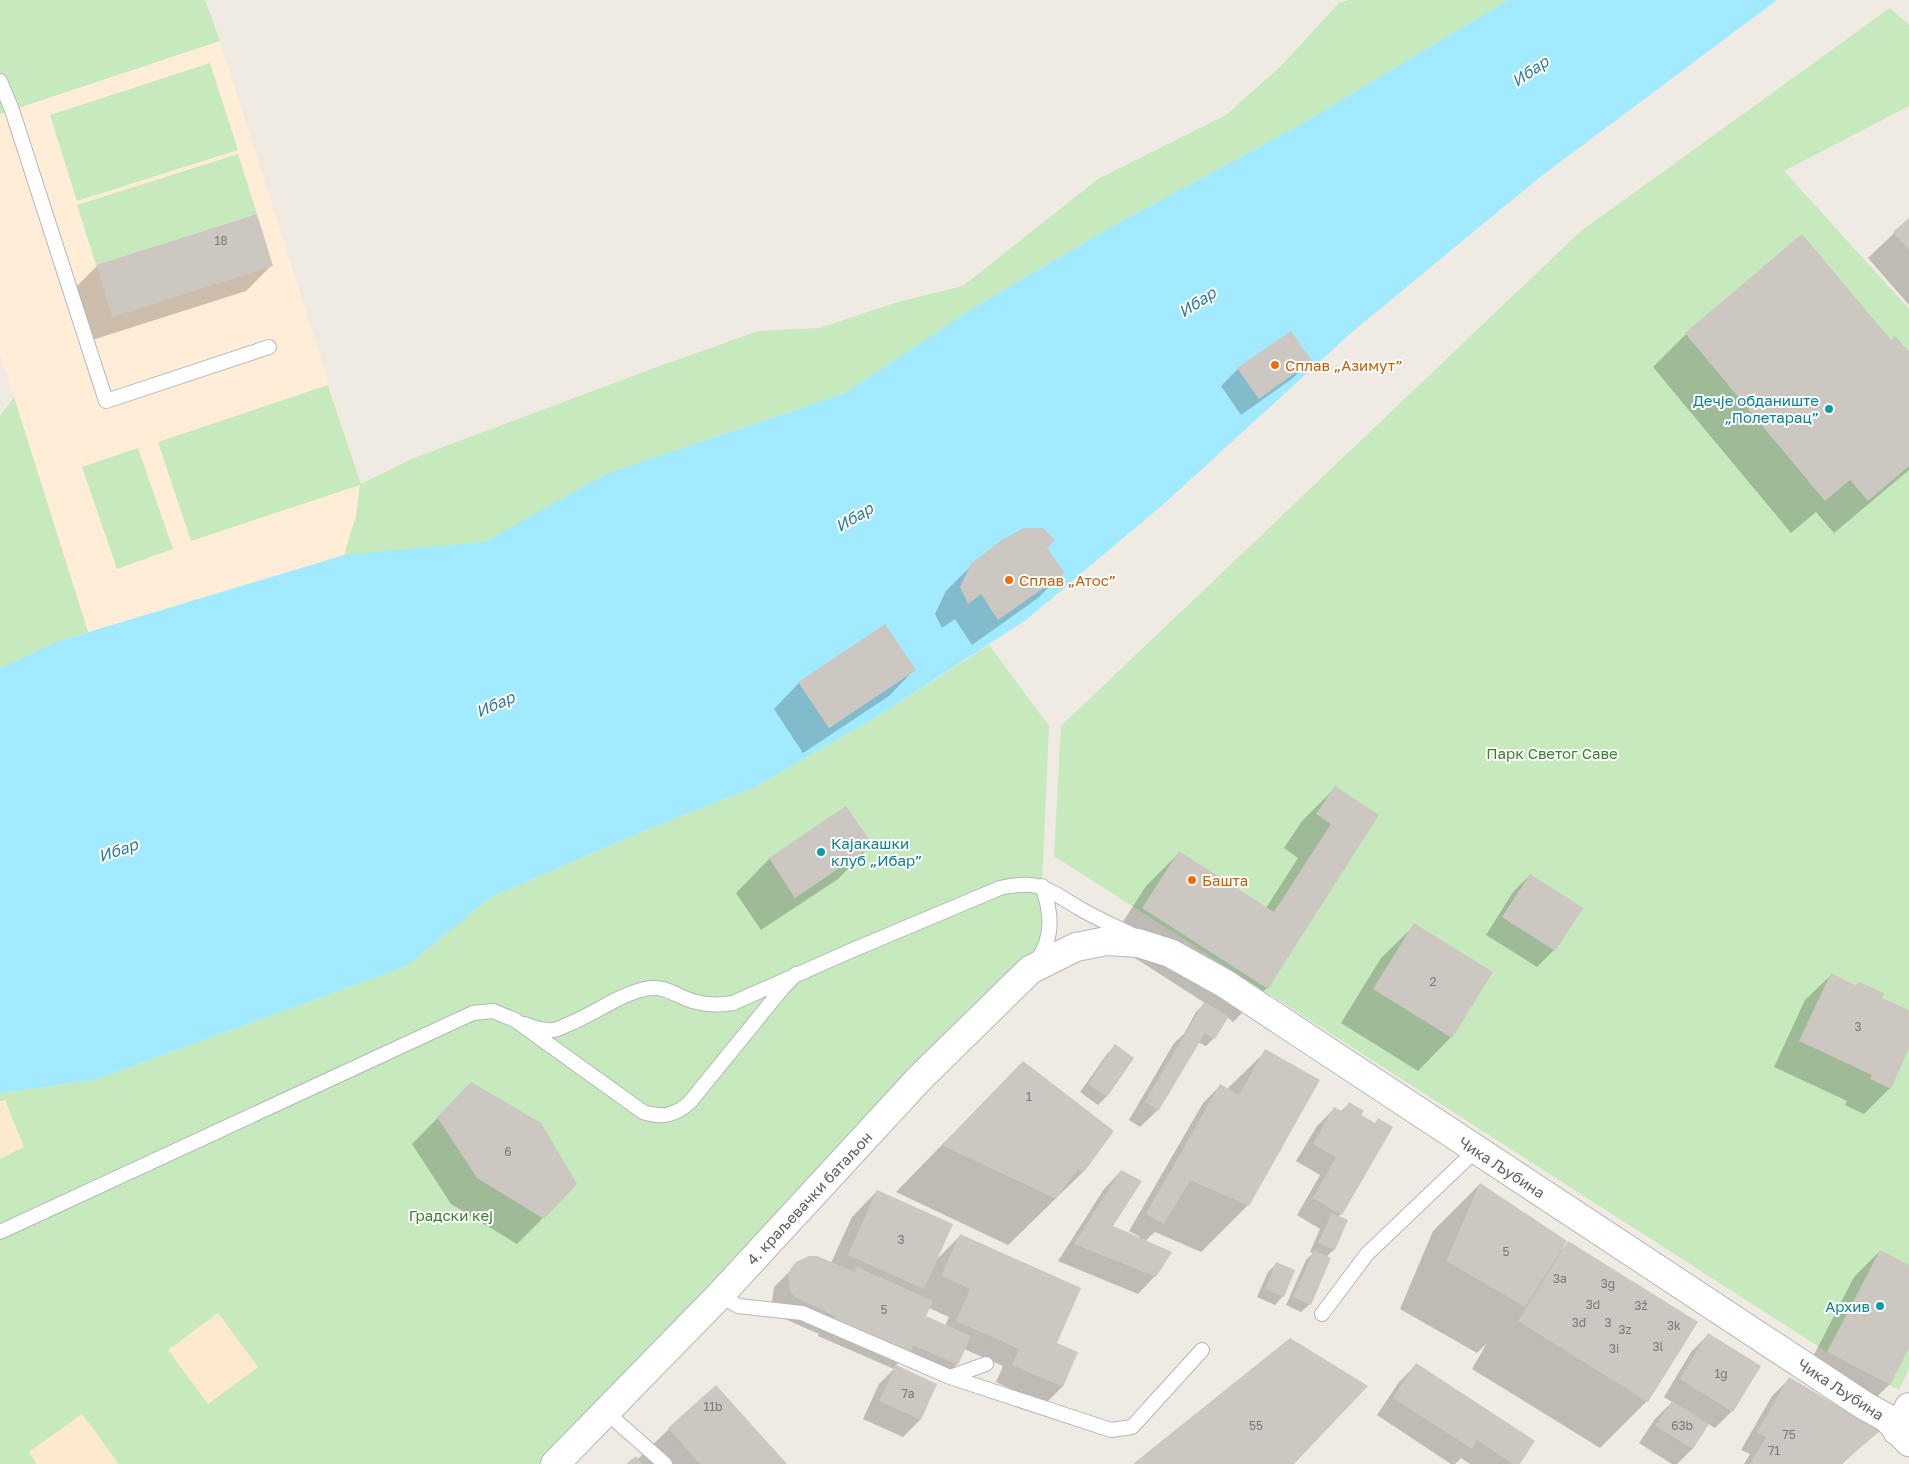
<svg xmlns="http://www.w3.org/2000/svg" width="1909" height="1464" font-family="'Golos Text',sans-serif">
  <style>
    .commercial { fill: #ffedd7 }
    .green { fill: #c6e9bd }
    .sand { fill: #fde9cf }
    .water { fill: #a2eaff }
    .shadow { fill: #0003; fill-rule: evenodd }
    .building { fill: #ccc7c1 }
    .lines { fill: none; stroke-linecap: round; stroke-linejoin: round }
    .lane-casing { stroke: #b3b7bb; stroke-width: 16 }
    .street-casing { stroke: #b3b7bb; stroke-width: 30 }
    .lane { stroke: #fff; stroke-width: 14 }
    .street { stroke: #fff; stroke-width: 28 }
    .food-dot { fill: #e8710a; stroke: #fff; stroke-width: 2 }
    .culture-dot { fill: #0f9aa8; stroke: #fff; stroke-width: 2 }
    .labels { text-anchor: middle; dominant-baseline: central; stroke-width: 4; stroke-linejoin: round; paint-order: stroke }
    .number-label { font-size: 12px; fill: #777a7c }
    .food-label { font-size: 15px; fill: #c56008; stroke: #fff; text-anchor: start }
    .culture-label { font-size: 15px; fill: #0d838f; stroke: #fff; text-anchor: end }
    .park-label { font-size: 15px; fill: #3a822d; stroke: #fff }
    .street-label { font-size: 15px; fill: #5b6165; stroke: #fff }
    .water-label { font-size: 16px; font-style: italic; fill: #307c9e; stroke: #fff }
  </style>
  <rect width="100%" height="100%" fill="#efeae2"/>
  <path class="commercial" d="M220 41 361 484 356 516 344 555 88 632 0 354V114Z"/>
  <path class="green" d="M0 0H205L220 41 0 114Z
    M1348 0H1508L1305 122 1113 226 973 308 845 393 606 474 485 543 344 555 356 516 360 485 191 541 158 442 328 385 361 484 414 458 649 370 758 331 819 328 898 302 963 286 1098 179 1226 115 1280 67 1339 3Z
    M1890 8 1909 25V106L1784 171 1909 309V1368L1899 1390 1827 1352 1054 856 1061 726 1581 231Z
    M210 63 238 150 77 201 50 115Z
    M238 154 257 214 96 265 77 205Z
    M14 397 88 632 56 642 0 668V416Z
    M138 448 173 549 117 569 82 467Z
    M989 645 1049 726 1042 886 1045 946 555 1464H0V1093L94 1080 407 966 491 897 634 835 755 787 878 716Z"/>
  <path class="sand" d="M5 1100 24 1147 0 1159V1101Z
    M218 1313 258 1367 208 1404 168 1350Z
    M82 1414 119 1464H37L29 1452Z"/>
  <path class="water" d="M1508 0H1777L1540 177 1352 332 1167 501 1026 620 878 716 755 787 634 835 491 897 407 966 94 1080 0 1093V668L56 642 344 555 485 542 606 474 845 393 973 308 1113 226 1305 122Z"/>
  <path class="shadow" d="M256 216 272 265 246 291 86 342 71 292 96 267Z
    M1909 219V305L1868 258Z
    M1686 334 1891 342 1909 354V470L1834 533 1816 512 1791 533 1653 367Z
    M1311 361 1293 378 1241 415 1221 386 1238 369Z
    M1046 548 1063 573 1038 598 972 645 955 619 942 628 935 614 946 591 972 565Z
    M914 670 889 696 803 753 774 709 799 683Z
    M1335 788 1378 815 1267 988 1233 1022 1227 1017 1214 1038 1206 1046 1198 1042 1158 1110 1140 1127 1129 1120 1174 1043 1184 1034 1196 1012 1205 1003 1110 942 1146 886 1179 853 1266 908 1298 858 1284 848 1302 821Z
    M846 808 871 845 838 879 761 930 736 893 769 859Z
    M1530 875 1554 950 1537 967 1486 935 1513 892Z
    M1415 925 1491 973 1451 1037 1418 1071 1341 1023 1381 958Z
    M1831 975 1856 986 1859 983 1881 998 1909 1011V1045L1890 1088 1864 1114 1845 1105 1847 1101 1774 1067 1805 1000Z
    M1115 1046 1133 1058 1106 1097 1098 1105 1080 1092 1107 1054Z
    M1266 1051 1248 1205 1201 1252 1155 1232 1145 1241 1155 1276 1138 1294 1058 1261 1104 1189 1121 1171 1111 1226 1139 1239 1140 1237 1129 1231 1203 1103 1220 1086 1227 1089Z
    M1023 1062 1083 1172 1008 1245 896 1192Z
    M471 1084 543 1218 517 1244 451 1204 412 1144Z
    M1349 1104 1359 1115 1341 1214 1338 1217 1346 1221 1334 1250 1326 1257 1310 1304 1301 1312 1286 1305 1306 1260 1313 1253 1310 1252 1320 1229 1297 1215 1320 1175 1296 1161 1317 1126 1334 1109 1340 1112Z
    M1480 1184 1561 1250 1568 1243 1647 1401 1600 1448 1472 1369 1487 1343 1477 1353 1400 1309 1433 1231Z
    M877 1191 935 1261 960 1236 1055 1343 1077 1353 1062 1387 1045 1404 996 1382 1003 1366 964 1349 957 1364 940 1381 898 1363 895 1366 936 1385 920 1420 903 1437 863 1419 879 1384 894 1369 818 1336 819 1334 785 1319 774 1308 772 1301 774 1287 792 1269 831 1263 852 1217ZM929 1308 949 1317 945 1326 925 1317Z
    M1880 1251 1909 1266V1345L1889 1385 1863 1410 1802 1378 1854 1277Z
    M1276 1264 1283 1296 1275 1305 1257 1297 1268 1272Z
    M1708 1335 1732 1411 1715 1428 1708 1424 1692 1449 1677 1464H1672L1639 1443 1655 1419 1672 1402 1664 1397 1691 1352Z
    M1416 1365 1519 1464H1470L1461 1458 1455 1464H1451L1377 1415 1399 1382Z
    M1789 1379 1878 1431 1842 1464H1744L1750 1454 1741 1450 1772 1396Z
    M669 1429 785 1464H628L637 1460Z"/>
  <path class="building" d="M257 214 273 266 112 317 96 265Z
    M1909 218V250L1893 232Z
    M1802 234 1891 340 1895 336 1909 352V466L1868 501 1850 480 1825 501 1685 333Z
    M1291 331 1312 361 1259 399 1237 368Z
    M1024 528H1043L1055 540 1047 548 1065 573 998 620 981 594 968 604 960 587 971 564 1003 539Z
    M885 624 916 670 829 728 798 682Z
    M1335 786 1379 815 1268 989 1142 908 1179 851 1274 912 1331 824 1316 814Z
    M846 806 873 845 795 898 769 858Z
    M1530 874 1583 908 1555 951 1502 917Z
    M1414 923 1493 972 1452 1038 1373 989Z
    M1831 973 1857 986 1859 982 1884 993 1882 998 1909 1010V1048L1891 1089 1870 1079 1872 1075 1799 1041Z
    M1204 1002 1229 1016 1215 1039 1205 1033 1159 1110 1145 1102Z
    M1115 1044 1134 1058 1107 1097 1088 1084Z
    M1265 1049 1320 1080 1249 1206 1190 1180 1164 1224 1146 1214 1220 1084 1239 1095Z
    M1023 1061 1114 1131 1084 1172 1078 1169 1056 1199 942 1145Z
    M471 1082 541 1123 577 1184 544 1219 477 1178 437 1117Z
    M1349 1102 1364 1111 1361 1115 1375 1123 1378 1118 1393 1127 1342 1215 1313 1198 1336 1157 1313 1144 1334 1107 1343 1112Z
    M1121 1170 1142 1181 1113 1226 1172 1252 1156 1277 1074 1244Z
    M1480 1183 1567 1241 1525 1307 1446 1261Z
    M877 1190 953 1224 924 1289 848 1255Z
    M1332 1213 1348 1220 1335 1250 1318 1243Z
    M960 1234 1081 1288 1057 1343 1078 1352 1063 1387 1012 1365 1019 1349 956 1321 970 1289 941 1276Z
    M1568 1241 1698 1322 1648 1402 1518 1321Z
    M1314 1250 1331 1258 1311 1305 1293 1297Z
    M1880 1250 1909 1265V1348L1890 1385 1827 1352Z
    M809 1256H817L855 1272 857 1267 933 1301 926 1316 971 1336 958 1365 913 1345 911 1352 835 1319V1316L795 1297 790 1291 788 1275 791 1268 796 1262Z
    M1276 1262 1295 1270 1284 1297 1265 1289Z
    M1708 1333 1761 1366 1733 1412 1680 1379Z
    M1290 1338 1368 1386 1294 1464H1133Z
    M1416 1363 1535 1441 1520 1464H1513L1477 1440 1472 1449 1393 1398Z
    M896 1365 937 1384 921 1420 879 1401Z
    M1789 1377 1880 1431 1841 1464H1750L1766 1437 1757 1432Z
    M716 1385 787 1464H700L668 1428Z
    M1672 1401 1709 1424 1693 1449 1655 1426Z
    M636 1456 642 1464H626Z"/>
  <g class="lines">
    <g class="lane-casing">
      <path id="lane" d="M0 81 12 110 106 401 269 347
        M1035 963C1054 940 1052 912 1042 886
        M525 1024C533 1028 545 1031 554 1030 559 1029 564 1026 569 1024 594 1014 618 995 645 989 666 984 678 998 696 1002 708 1005 721 1005 733 1003L848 952 1000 888C1039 879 1047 889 1079 908 1097 919 1117 927 1135 936
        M0 1232 473 1013 493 1011 515 1020 643 1112C662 1118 675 1116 690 1102L781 990 796 974
        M720 1295 738 1306 802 1313 950 1377
        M1322 1314 1367 1254 1476 1150
        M986 1364 950 1377 1111 1430 1132 1427 1202 1350
        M606 1412 665 1464"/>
    </g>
    <g class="street-casing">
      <path id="street" d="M1897 1431 1909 1407
        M555 1464 720 1295 919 1079 1030 970 1076 947 1107 941 1138 943 1170 953 1224 983 1865 1406 1887 1418 1909 1442"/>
    </g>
    <use href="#lane" class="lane"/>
    <use href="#street" class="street"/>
  </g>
  <g class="food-dot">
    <circle cx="1275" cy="365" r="5"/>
    <circle cx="1009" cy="580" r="5"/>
    <circle cx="1192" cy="880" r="5"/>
  </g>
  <g class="culture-dot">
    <circle cx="1829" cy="409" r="5"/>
    <circle cx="821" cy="852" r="5"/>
    <circle cx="1880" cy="1306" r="5"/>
  </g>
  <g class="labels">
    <g class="number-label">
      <text x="221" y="240">18</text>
      <text x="1433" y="981">2</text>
      <text x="1858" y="1026">3</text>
      <text x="1029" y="1096">1</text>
      <text x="508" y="1151">6</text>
      <text x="901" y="1239">3</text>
      <text x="1506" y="1251">5</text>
      <text x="1560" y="1278">3a</text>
      <text x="1608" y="1283">3g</text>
      <text x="1593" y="1304">3d</text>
      <text x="1641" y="1305">3ž</text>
      <text x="884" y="1309">5</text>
      <text x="1579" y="1322">3đ</text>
      <text x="1608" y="1322">3</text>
      <text x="1674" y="1325">3k</text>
      <text x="1625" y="1329">3z</text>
      <text x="1658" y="1346">3l</text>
      <text x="1614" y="1348">3i</text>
      <text x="1721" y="1373">1g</text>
      <text x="908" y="1393">7a</text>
      <text x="713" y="1406">11b</text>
      <text x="1256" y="1425">55</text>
      <text x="1682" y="1425">63b</text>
      <text x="1789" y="1434">75</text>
      <text x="1774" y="1450">71</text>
    </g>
    <g class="food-label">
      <text x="1285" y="365">Сплав „Азимут”</text>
      <text x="1019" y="580">Сплав „Атос”</text>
      <text x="1202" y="880">Башта</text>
    </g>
    <g class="culture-label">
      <text x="1819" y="400">Дечје обданиште<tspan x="1819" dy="17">„Полетарац”</tspan></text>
      <text x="831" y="843" text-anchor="start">Кајакашки<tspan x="831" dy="17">клуб „Ибар”</tspan></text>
      <text x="1870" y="1306">Архив</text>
    </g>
    <g class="park-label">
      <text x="1552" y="753">Парк Светог Саве</text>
      <text x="451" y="1215">Градски кеј</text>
    </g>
    <g class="street-label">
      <text transform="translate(1502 1167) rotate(33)">Чика Љубина</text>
      <text transform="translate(809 1198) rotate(-47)">4. краљевачки батаљон</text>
      <text transform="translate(1841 1389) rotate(33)">Чика Љубина</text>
    </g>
    <g class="water-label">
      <text transform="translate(1530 71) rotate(-35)">Ибар</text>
      <text transform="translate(1197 302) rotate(-33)">Ибар</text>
      <text transform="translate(854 517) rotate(-31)">Ибар</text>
      <text transform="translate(495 704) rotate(-24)">Ибар</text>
      <text transform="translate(118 850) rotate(-19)">Ибар</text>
    </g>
  </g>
</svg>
